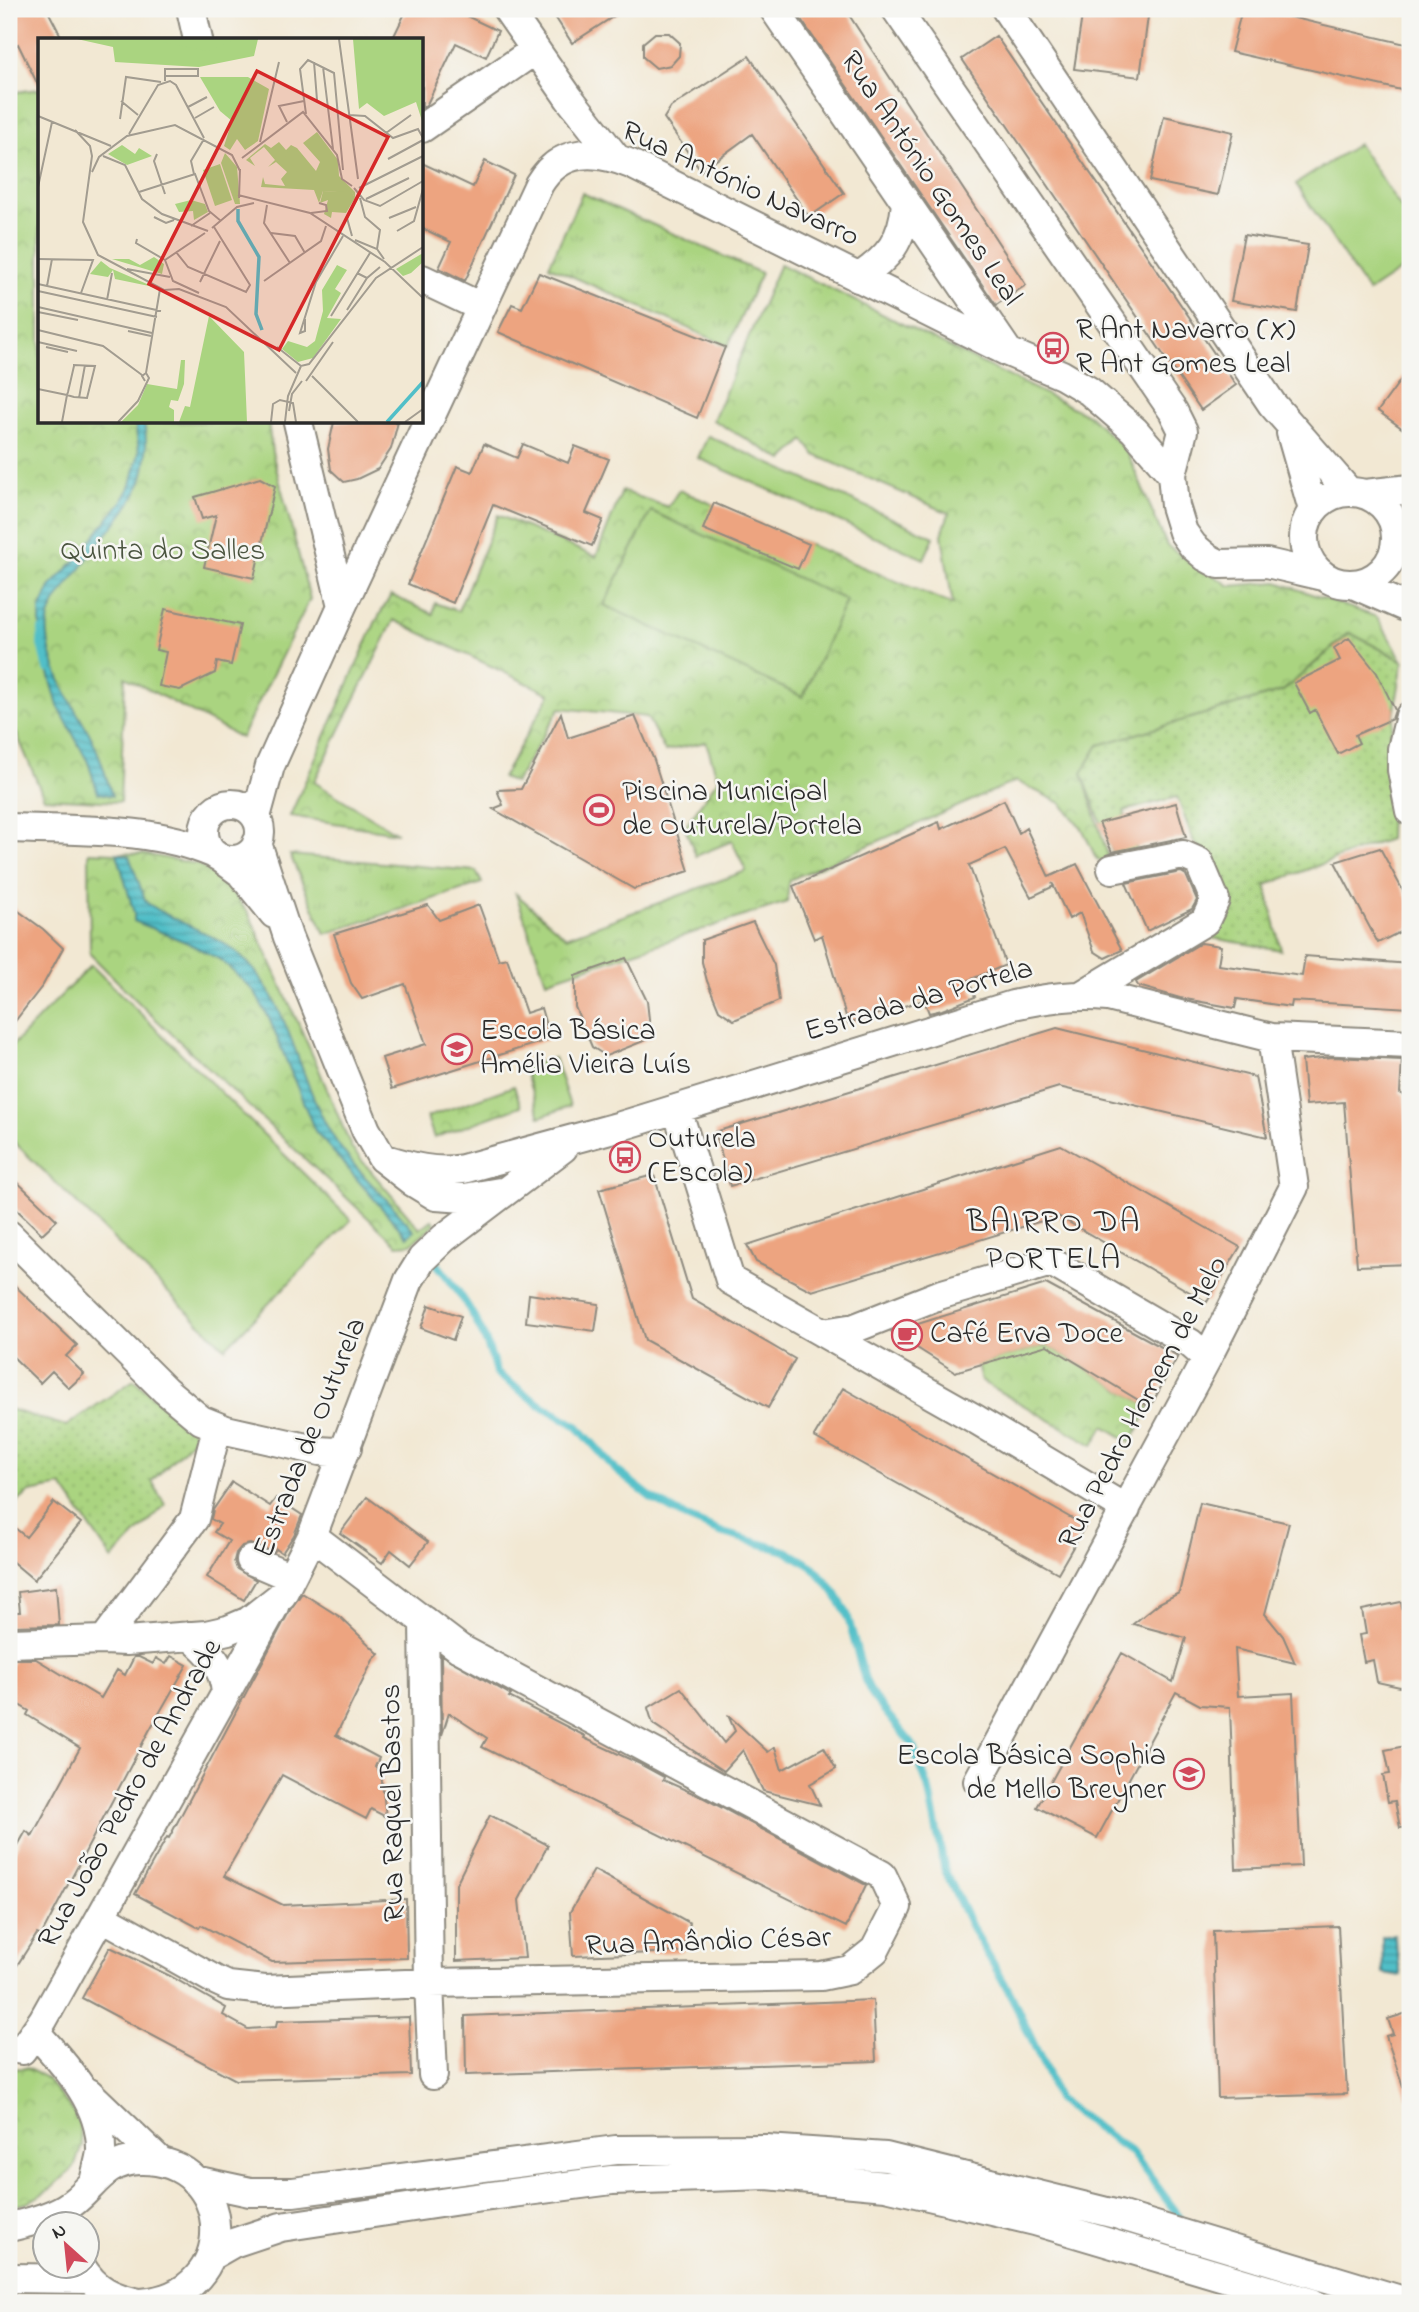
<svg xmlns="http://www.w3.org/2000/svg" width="1419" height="2312" font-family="'Indie Flower',sans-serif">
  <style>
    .grass { fill: url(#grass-tufts); stroke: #6a8056; stroke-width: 2 }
    .park { fill: url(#park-crowns); stroke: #6a8056; stroke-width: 2 }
    .garden { fill: url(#garden-dots); stroke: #6a8056; stroke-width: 2 }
    .pitch { fill: #aad480; stroke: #6a8056; stroke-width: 2 }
    .water { fill: url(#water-rules); stroke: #3e757a; stroke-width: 2 }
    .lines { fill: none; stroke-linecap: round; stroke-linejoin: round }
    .stream { stroke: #51bfc8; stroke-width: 8 }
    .building { fill: #eda480 }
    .minor-casing { stroke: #8e8a7f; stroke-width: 32 }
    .minor { stroke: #fff; stroke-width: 28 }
    .labels { text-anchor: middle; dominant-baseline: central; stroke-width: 5; stroke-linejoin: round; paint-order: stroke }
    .street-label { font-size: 30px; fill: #2b2b2b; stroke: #f6f6f2 }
    .poi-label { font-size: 30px; fill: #2b2b2b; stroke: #f6f6f2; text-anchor: start }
    .park-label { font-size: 30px; fill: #4b5540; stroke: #f6f6f2 }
    .neighbourhood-label { font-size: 32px; letter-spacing: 2px; fill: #2b2b2b; stroke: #f6f6f2 }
    .inset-river { fill: none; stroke: #51bfc8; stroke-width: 3.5 }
    .inset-road { fill: none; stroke: #a29c90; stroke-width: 2 }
    .view { fill: #d62828; fill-opacity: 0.15; stroke: #d62828; stroke-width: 3.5 }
    .inset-edge { fill: none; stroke: #2b2b2b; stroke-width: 3.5 }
  </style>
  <defs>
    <pattern id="grass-tufts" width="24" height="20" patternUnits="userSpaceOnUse" patternTransform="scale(1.75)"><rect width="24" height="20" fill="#aad480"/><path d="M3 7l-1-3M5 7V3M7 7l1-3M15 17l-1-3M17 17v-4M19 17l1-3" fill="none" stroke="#92b66f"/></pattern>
    <pattern id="park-crowns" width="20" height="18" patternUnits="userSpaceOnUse" patternTransform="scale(1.75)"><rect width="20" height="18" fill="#aad480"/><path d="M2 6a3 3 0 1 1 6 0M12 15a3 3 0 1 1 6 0" fill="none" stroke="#92b66f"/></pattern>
    <pattern id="garden-dots" width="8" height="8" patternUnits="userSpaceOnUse" patternTransform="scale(1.75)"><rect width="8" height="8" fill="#aad480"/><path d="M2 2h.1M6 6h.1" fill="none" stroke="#92b66f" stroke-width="1.8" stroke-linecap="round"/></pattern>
    <pattern id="water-rules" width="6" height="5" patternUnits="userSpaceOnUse" patternTransform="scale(1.75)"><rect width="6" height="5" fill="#51bfc8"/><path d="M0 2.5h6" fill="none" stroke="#439ba3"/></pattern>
  </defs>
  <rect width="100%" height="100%" fill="#f6f6f2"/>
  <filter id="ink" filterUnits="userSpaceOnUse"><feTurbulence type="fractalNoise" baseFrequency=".0143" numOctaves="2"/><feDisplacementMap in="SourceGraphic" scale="14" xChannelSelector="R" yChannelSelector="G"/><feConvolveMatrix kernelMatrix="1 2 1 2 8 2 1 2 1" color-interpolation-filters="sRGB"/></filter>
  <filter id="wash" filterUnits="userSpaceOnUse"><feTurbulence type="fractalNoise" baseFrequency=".00686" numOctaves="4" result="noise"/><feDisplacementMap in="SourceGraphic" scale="28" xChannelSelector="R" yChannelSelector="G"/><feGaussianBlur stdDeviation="1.57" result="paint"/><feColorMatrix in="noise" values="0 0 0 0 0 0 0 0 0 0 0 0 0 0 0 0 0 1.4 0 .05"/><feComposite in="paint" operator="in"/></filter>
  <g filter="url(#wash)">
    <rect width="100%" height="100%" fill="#f2e8d3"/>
    <path class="grass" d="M582 193 761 273 728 346 549 266Z
      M290 855 476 871 482 883 325 934Z"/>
    <path class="park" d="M40 89V422H268L272 452 310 599 241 738 125 677 120 802 44 798 9 716V93Z
      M780 264 1090 416 1126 450 1167 546 1230 586 1277 582 1377 617 1403 661 1349 633 1283 691 1099 745 1082 773 1112 869 1096 858 1083 830 1061 803 1016 781 789 880 787 902 546 981 516 894 566 937 746 871 732 841 696 856 685 827 718 779 706 742 665 751 647 717 560 708 515 783 502 778 550 694 394 620 314 782 397 833 290 816 375 623 391 595 433 614 435 603 458 611 498 515 596 557 622 491 668 507 679 490 953 605 942 535 949 513 815 455 804 440 783 460 713 420Z
      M89 852 144 854 197 864 215 875 232 892 249 914 317 1065 352 1149 420 1229 432 1220 435 1224 411 1244 397 1245 145 1009 90 954Z
      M514 1086 521 1106 434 1138 427 1117Z
      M1047 1345 1150 1407 1131 1442 1104 1426 1093 1445 981 1381 977 1365Z
      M26 2068 45 2077 78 2117 82 2145 74 2167 52 2188 27 2203 9 2207V2069Z"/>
    <path class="garden" d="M1350 633 1403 661 1391 734 1389 839 1266 885 1281 950 1206 937 1228 897 1206 856 1194 842 1177 797 1124 811 1138 854 1116 862 1082 773 1099 745 1283 691Z
      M134 1380 197 1435 152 1481 165 1505 112 1559 62 1486 30 1492 9 1509V1409L66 1426Z"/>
    <path class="pitch" d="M1358 144 1410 221V264L1368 292 1296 184Z
      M708 436 934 537 924 559 698 458Z
      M651 511 846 600 803 697 604 605Z
      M91 965 351 1220 225 1348 9 1137V1049Z
      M554 1058 570 1106 540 1117 524 1068Z"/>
    <path class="water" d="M135 422H144C154 481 132 503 97 546 89 555 83 566 75 576 65 588 50 606 48 622 44 656 68 699 85 726 98 747 105 773 112 796L98 793 88 762 58 706 46 662 40 628V610L50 587 74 562 123 500 131 485 139 452Z
      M117 853 129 856 146 902C177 925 218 932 247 962 290 1007 298 1075 328 1128 349 1167 387 1196 414 1231L407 1237 315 1131 269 1018 254 991 221 960 188 943 134 921V913Z
      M1394 1934 1401 1976 1383 1973 1382 1937Z"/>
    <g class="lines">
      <path class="stream" d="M42 630 41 645 48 669
        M437 1264C463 1295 487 1333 496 1373L539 1404 577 1426 617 1471 653 1499 689 1519 723 1533 786 1551 812 1566 834 1591 847 1614 865 1680 874 1698 912 1744 928 1786 945 1871 972 1927 1010 1993 1049 2077 1057 2099 1132 2153 1179 2216
        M1239 2297 1244 2303"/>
    </g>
    <g id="blocks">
      <path class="building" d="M9 9H47L63 40H40V89L18 44 9 49Z
        M407 9H452L498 31 486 57 456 43 427 104 422 108V40H392Z
        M550 9H625L572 43Z
        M794 9H845L1026 285 996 305Z
        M1083 9H1149L1140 77 1074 69Z
        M1242 9H1256L1410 45V92L1231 52Z
        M655 33H669L680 43 679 56 671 65 656 68 643 57V43Z
        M996 36 1236 385 1201 410 962 59Z
        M749 56 844 193 809 217 752 134 701 171 664 118 671 107Z
        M1164 116 1233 132 1218 195 1150 181Z
        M485 161 514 175 465 281 439 268 451 242 422 228V163L473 187Z
        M1244 235 1308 245 1297 312 1231 301Z
        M539 273 725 347 697 418 498 332 512 304 522 308Z
        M1410 367V434L1378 411Z
        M334 422H398L391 449 378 469 357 479 344 482 331 470 328 449Z
        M484 444 517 458 523 444 568 463 575 446 609 459 586 513 603 520 592 546 493 505 453 603 408 584 457 466 472 472Z
        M260 478 275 486 254 578 204 567 216 515 202 519 195 497Z
        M714 503 809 544 798 569 703 529Z
        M165 609 240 625 231 665 217 662 215 673 180 690 159 686 166 652 156 650Z
        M1349 638 1377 673 1395 710 1392 719 1355 735 1359 743 1338 754 1315 710 1310 713 1294 683 1340 660 1334 648Z
        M561 713 568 738 635 716 654 760 689 871 634 889 493 809 503 805 497 790 521 789Z
        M1004 800 1019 833 1026 828 1049 877 1077 864 1122 950 1105 958 1094 951 1080 913 1069 919 1052 883 1054 886 1031 897 1005 849 969 865 1006 965 969 980 975 997 942 1010 929 1013 924 1000 848 1023 822 935 814 939 793 886 939 822 941 829Z
        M1176 803 1186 837 1112 852 1099 823Z
        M1380 848 1410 904V927L1378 943 1335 862Z
        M1181 872 1186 875 1197 900 1192 909 1147 931 1126 883Z
        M9 904 43 929 63 948 43 985 9 1029Z
        M428 905 439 920 479 905 499 960 507 958 526 1013 541 1008 550 1039 392 1089 382 1058 426 1044 405 984 362 999 351 983 334 934Z
        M753 922 774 965 779 1001 734 1020 719 1010 707 981 702 962V940Z
        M1201 943 1221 946 1218 965 1302 976 1305 956 1410 964V1008L1292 1001 1291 1007 1237 999 1235 1008 1180 998 1138 986 1136 982Z
        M626 958 647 1001 651 1038 606 1056 592 1047 575 1007V976Z
        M1057 1028 1255 1077 1267 1137 1059 1087 730 1186 715 1132Z
        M1332 1057 1402 1060 1400 1093 1404 1095 1410 1158V1264L1357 1266 1344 1102 1306 1105 1302 1060Z
        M1061 1145 1240 1247 1207 1302 1058 1216 812 1291 756 1262 747 1245Z
        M9 1174 57 1220 42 1234 9 1202Z
        M654 1175 692 1299 795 1359 768 1408 645 1340 599 1189Z
        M9 1280 77 1345 66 1356 84 1374 69 1388 52 1371 40 1383 9 1353Z
        M1046 1284 1178 1356 1150 1407 1047 1345 955 1372 892 1332Z
        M529 1294 599 1304 595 1331 526 1322Z
        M429 1305 461 1316 453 1340 421 1328Z
        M843 1388 1085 1526 1058 1573 814 1437Z
        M232 1482 270 1506 276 1498 302 1515 294 1535 282 1553 276 1549 274 1552 250 1544 242 1546 236 1553 234 1561 237 1569 256 1580 244 1600 207 1577 229 1541 214 1532 220 1524 211 1519 213 1510Z
        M367 1497 428 1542 410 1565 391 1550 382 1563 340 1533Z
        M54 1502 81 1523 34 1580 9 1559V1523L26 1537Z
        M1200 1503 1289 1523 1265 1614 1283 1636 1295 1663 1235 1649 1238 1696 1293 1693 1301 1866 1236 1869 1230 1707 1200 1705 1176 1692 1097 1838 1037 1807 1122 1653 1173 1682 1186 1638 1133 1624 1159 1603 1179 1593Z
        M56 1587 59 1625 9 1626V1612H20L18 1592Z
        M302 1593 340 1617 379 1654 373 1660 336 1735 379 1758 375 1767 381 1773 386 1817 371 1809 366 1819 282 1775 224 1876 283 1905 406 1899 407 1958 272 1962 201 1925 199 1928 135 1894 167 1837 169 1838 290 1610Z
        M1401 1602 1410 1652V1685L1400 1687 1377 1682 1373 1660 1364 1662 1359 1635 1366 1634 1362 1610Z
        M441 1655 511 1695 509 1697 585 1736 584 1738 640 1764 664 1777 663 1780 704 1798 866 1885 846 1927 482 1747 487 1738 449 1713 442 1735Z
        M171 1656 187 1665 149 1731 41 1936 37 1934 9 1978V1861L26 1831 32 1836 80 1748 27 1715 29 1711 9 1699V1668L14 1659H36L101 1698 117 1670 125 1675 134 1657H139L153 1664 156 1658 166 1664Z
        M681 1688 724 1743 735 1731 728 1715 768 1752 775 1747 782 1770 824 1747 836 1769 810 1784 820 1805 763 1791 743 1750 724 1771 653 1724 648 1708Z
        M1410 1745V1827L1400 1828 1395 1801 1388 1802 1383 1775 1390 1774 1385 1750Z
        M490 1815 548 1845 519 1900 525 1958 456 1961V1884Z
        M594 1870 690 1923 683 1952 573 1956 570 1912Z
        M1338 1926 1347 2094 1218 2098 1213 1931Z
        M110 1947 170 1976 226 2008 223 2015 248 2029 276 2027 277 2021 409 2017 411 2075 236 2080 82 1998Z
        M873 2000 876 2061 466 2075 465 2016Z
        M1410 2012V2097L1407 2098 1386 2036 1393 2034 1388 2019Z"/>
    </g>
  </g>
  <g filter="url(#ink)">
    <use href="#blocks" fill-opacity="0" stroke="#8e8a7f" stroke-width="2"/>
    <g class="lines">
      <g class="minor-casing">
        <path id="minor" d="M191 9 198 40
          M507 9 569 98 616 158
          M774 9 1007 350
          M896 9 1173 411 1183 431 1172 474
          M1006 9 1272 404 1349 492
          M422 128 535 50
          M858 278C889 258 903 240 906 203
          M422 279 481 307
          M298 422 342 606
          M1291 433 1313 510
          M1304 538a46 46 0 1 1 92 0a46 46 0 1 1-92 0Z
          M1365 494 1410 489
          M1353 584 1410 609
          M1410 716 1402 749V770L1410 811
          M204 832a28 28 0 1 1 56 0a28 28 0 1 1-56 0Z
          M256 817 270 766 342 606 539 184C561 148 595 149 631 164L1008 352 1062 375 1089 391 1134 430 1172 474 1175 506 1183 532 1193 546 1206 557 1219 564 1267 563 1323 576
          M9 828C78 831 151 826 215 854
          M257 843 288 937 366 1130 382 1158 413 1182 436 1196 465 1198 500 1192
          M221 858 240 872 274 914
          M1082 995 1205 921 1215 900 1199 862 1183 855 1112 869
          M677 1109 730 1280 977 1420 1126 1509
          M382 1158C409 1166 434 1174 463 1169L621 1126 1013 1005C1046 998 1075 994 1108 997L1272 1038 1410 1044
          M9 1235 165 1390 201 1420 226 1430 320 1451 335 1452 347 1448
          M823 1333 855 1328 939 1295 1051 1262 1190 1343 1207 1358
          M251 1560 291 1577
          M424 1621 429 1983 433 2075
          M190 1636C210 1652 224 1667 226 1693
          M104 1640 194 1519 217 1428
          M9 1643 104 1640 126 1641 206 1635 228 1630 249 1621 282 1595 312 1536 409 1280 422 1259 444 1238 563 1148
          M978 1781 1207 1358 1294 1187 1272 1038
          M101 1916 215 1980 228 1986 265 1990 429 1983 821 1976 850 1970 875 1950 897 1907 882 1875 459 1648 312 1536
          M35 2032C65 2065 102 2103 101 2151 100 2160 97 2169 95 2178
          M9 2048 22 2050 43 2020 274 1607
          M89 2093 160 2161
          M194 2180 250 2192H293L616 2150 766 2149 886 2157 1119 2215 1410 2303
          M9 2227C28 2223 48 2218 65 2208 93 2192 100 2161 140 2160 236 2158 244 2295 141 2303
          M212 2255 233 2243 281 2227 460 2200 612 2180 767 2175 886 2186 1035 2221 1312 2303
          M81 2266C95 2290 113 2298 139 2303
          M9 2278 89 2279"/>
      </g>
      <use href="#minor" class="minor"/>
    </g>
  </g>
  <defs>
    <g id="bus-ring" transform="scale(1.575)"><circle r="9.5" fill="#f6f6f2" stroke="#d1495b" stroke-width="1.5"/><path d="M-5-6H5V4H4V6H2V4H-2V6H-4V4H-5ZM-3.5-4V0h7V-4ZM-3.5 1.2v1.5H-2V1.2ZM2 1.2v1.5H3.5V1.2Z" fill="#d1495b"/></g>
    <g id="stadium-ring" transform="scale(1.575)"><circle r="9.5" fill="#f6f6f2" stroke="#d1495b" stroke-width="1.5"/><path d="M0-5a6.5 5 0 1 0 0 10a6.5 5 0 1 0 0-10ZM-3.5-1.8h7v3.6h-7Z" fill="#d1495b"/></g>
    <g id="school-ring" transform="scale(1.575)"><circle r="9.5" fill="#f6f6f2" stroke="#d1495b" stroke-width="1.5"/><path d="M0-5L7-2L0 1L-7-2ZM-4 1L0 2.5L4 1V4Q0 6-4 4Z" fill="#d1495b"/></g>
    <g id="cafe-ring" transform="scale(1.575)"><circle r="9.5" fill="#f6f6f2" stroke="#d1495b" stroke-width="1.5"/><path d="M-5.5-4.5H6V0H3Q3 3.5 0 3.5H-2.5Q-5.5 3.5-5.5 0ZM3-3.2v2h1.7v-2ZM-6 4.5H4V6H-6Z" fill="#d1495b"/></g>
  </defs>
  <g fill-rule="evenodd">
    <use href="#bus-ring" x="1053" y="348"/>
    <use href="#stadium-ring" x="599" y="810"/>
    <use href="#school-ring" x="457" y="1049"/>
    <use href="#bus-ring" x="625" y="1157"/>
    <use href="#cafe-ring" x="907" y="1335"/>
    <use href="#school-ring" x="1189" y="1774"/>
  </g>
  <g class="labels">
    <g class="street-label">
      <text transform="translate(930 179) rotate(56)">Rua António Gomes Leal</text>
      <text transform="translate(740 185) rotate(25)">Rua António Navarro</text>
      <text transform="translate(919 1001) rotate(-16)">Estrada da Portela</text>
      <text transform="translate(1144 1403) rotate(-62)">Rua Pedro Homem de Melo</text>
      <text transform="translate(311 1438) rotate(-68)">Estrada de Outurela</text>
      <text transform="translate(131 1794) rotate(-61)">Rua João Pedro de Andrade</text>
      <text transform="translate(394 1803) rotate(-91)">Rua Raquel Bastos</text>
      <text transform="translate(708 1943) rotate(-2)">Rua Amândio César</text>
    </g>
    <g class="poi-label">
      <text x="1076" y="331">R Ant Navarro (X)<tspan x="1076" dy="34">R Ant Gomes Leal</tspan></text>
      <text x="622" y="793">Piscina Municipal<tspan x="622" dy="34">de Outurela/Portela</tspan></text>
      <text x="480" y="1032">Escola Básica<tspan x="480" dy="34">Amélia Vieira Luís</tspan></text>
      <text x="648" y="1140">Outurela<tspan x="648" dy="34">(Escola)</tspan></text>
      <text x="930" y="1335">Café Erva Doce</text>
      <text x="1166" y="1757" text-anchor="end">Escola Básica Sophia<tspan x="1166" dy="34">de Mello Breyner</tspan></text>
    </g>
    <g class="park-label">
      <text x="163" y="552">Quinta do Salles</text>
    </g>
    <g class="neighbourhood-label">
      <text x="1054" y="1223">BAIRRO DA<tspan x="1054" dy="37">PORTELA</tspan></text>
    </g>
  </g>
  <g transform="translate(38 38)">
    <rect width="385" height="385" fill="#f2e8d3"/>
    <path d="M39 1H220L216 18 161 29 77 24 75 9ZM315 1H385V86L378 64 346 78 329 65 321 71ZM385 215V224L373 235 365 238 358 231ZM299 227 309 232 297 251 303 255 289 280 303 281 275 320 260 324 244 311 250 303 269 309 277 303 285 273 284 252ZM171 278 206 314 209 384H141L147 368 152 369ZM143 322H147L146 346 140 363 133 362 131 369 136 372V384H83L100 367 109 346 139 351Z" fill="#aad480"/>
    <path d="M108 1H197L169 13ZM162 39H210L231 51 220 103 207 112 199 101 192 112 186 108 194 83 182 73ZM279 94 300 122 301 138 317 154V160L314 155 285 153 281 165 276 152 223 149 225 139 227 146 247 148 243 141 249 134 238 124 230 129 237 122 226 109 212 120 217 128 208 122 227 106 233 110 241 104 248 112 253 107 259 110 278 133 282 124 265 105ZM84 107 97 116 101 110 114 118 89 127 70 116ZM187 115 199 129 202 166H197L183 125ZM116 219 126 226 124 236 74 221H91L102 227ZM63 223 72 230 116 249 77 241 75 232 70 239 52 236Z" fill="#aad480"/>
    <path d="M285 153 314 154 317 160 308 175 294 174 293 180 286 176 290 162 282 165ZM153 162 167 166 170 174 156 182 155 173 141 174 137 166Z" fill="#aad480"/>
    <path d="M255 110 269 128 260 135 246 117ZM182 126 194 162 177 168 165 132Z" fill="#aad480"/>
    <path class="inset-river" d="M200 171V183L221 219 218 276 224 292M349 384 385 344"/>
    <path class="inset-road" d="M301 1 320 141M276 24 279 62M285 29 295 111M127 38H160V31H127V43M83 63 100 77M150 69 169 59M268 76 262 31 270 22 296 35 305 132M311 77 327 78 355 100 380 91 385 100M0 78 73 108M157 80 176 69M82 81 88 39 123 44M249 84 241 68 266 63M37 92 52 108 54 118 45 184 60 217 126 252 141 251 188 269 258 335M348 95 373 77M91 96 120 47 132 43 138 47 166 100M222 104 241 24M119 116 116 123 127 156M65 118 87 127 104 161 124 176 170 193M204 120 265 74 299 117 304 141 314 148M350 121 385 102M54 134 61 119 89 98 137 87 194 117 202 133M156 136 153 123 166 101M0 149 14 84M316 150 326 162 342 168 385 143M321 150 385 118M101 154 157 136 171 173 183 183M200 157 272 175 347 224 385 260M201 160 202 131M322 160 327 179 342 192 339 211M328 161 371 140M229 167 226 185 252 225M273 175 289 173 288 167 281 165M116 179 128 185 136 182M351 180 378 169M153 188 172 175M174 190 199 169 216 165M359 193 376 183 385 151M233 195 257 198 267 215M314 198 309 180 321 157M99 201 98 205 127 222M317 202 339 211 346 221M138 214 150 229 208 254 212 247 176 189M0 221 55 222 43 255M127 222 135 243 161 255M127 222 167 195M89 231 132 239M319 235 329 240 342 229M226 243 283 203 288 188M162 244 182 203M0 246 123 273M9 248 14 221M0 253 119 279M69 262 74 235M0 269 114 295M309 272 329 240M0 274 40 282M293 278 332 215M267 281V293L262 295 278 244 305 198M0 292 65 308 104 337M90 293 113 298M0 304 39 313M8 309 30 314M239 309 263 328 271 326 338 240 385 209M274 338 320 384M107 343 104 338 108 335 122 251M268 343 295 304M0 351 29 357 36 359 49 360 57 328 36 327V328L30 354 29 357 24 384M41 360 47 327M251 373 254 356 264 343M80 384 100 363 111 340 108 335M233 384 235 366 242 362 255 365 258 384M247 384 250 358 263 328M367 384 385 371"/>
    <path class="view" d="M219 33 350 99 241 312 111 246Z"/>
    <rect width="385" height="385" class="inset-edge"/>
  </g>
  <rect width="1419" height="2312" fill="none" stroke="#f6f6f2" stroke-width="35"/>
  <g transform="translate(66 2245) rotate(333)"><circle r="33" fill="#f6f6f2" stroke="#a5a5a2" stroke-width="2"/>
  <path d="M0-5L12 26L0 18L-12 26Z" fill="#d1495b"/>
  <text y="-10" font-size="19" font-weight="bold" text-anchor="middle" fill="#2b2b2b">N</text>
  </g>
</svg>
